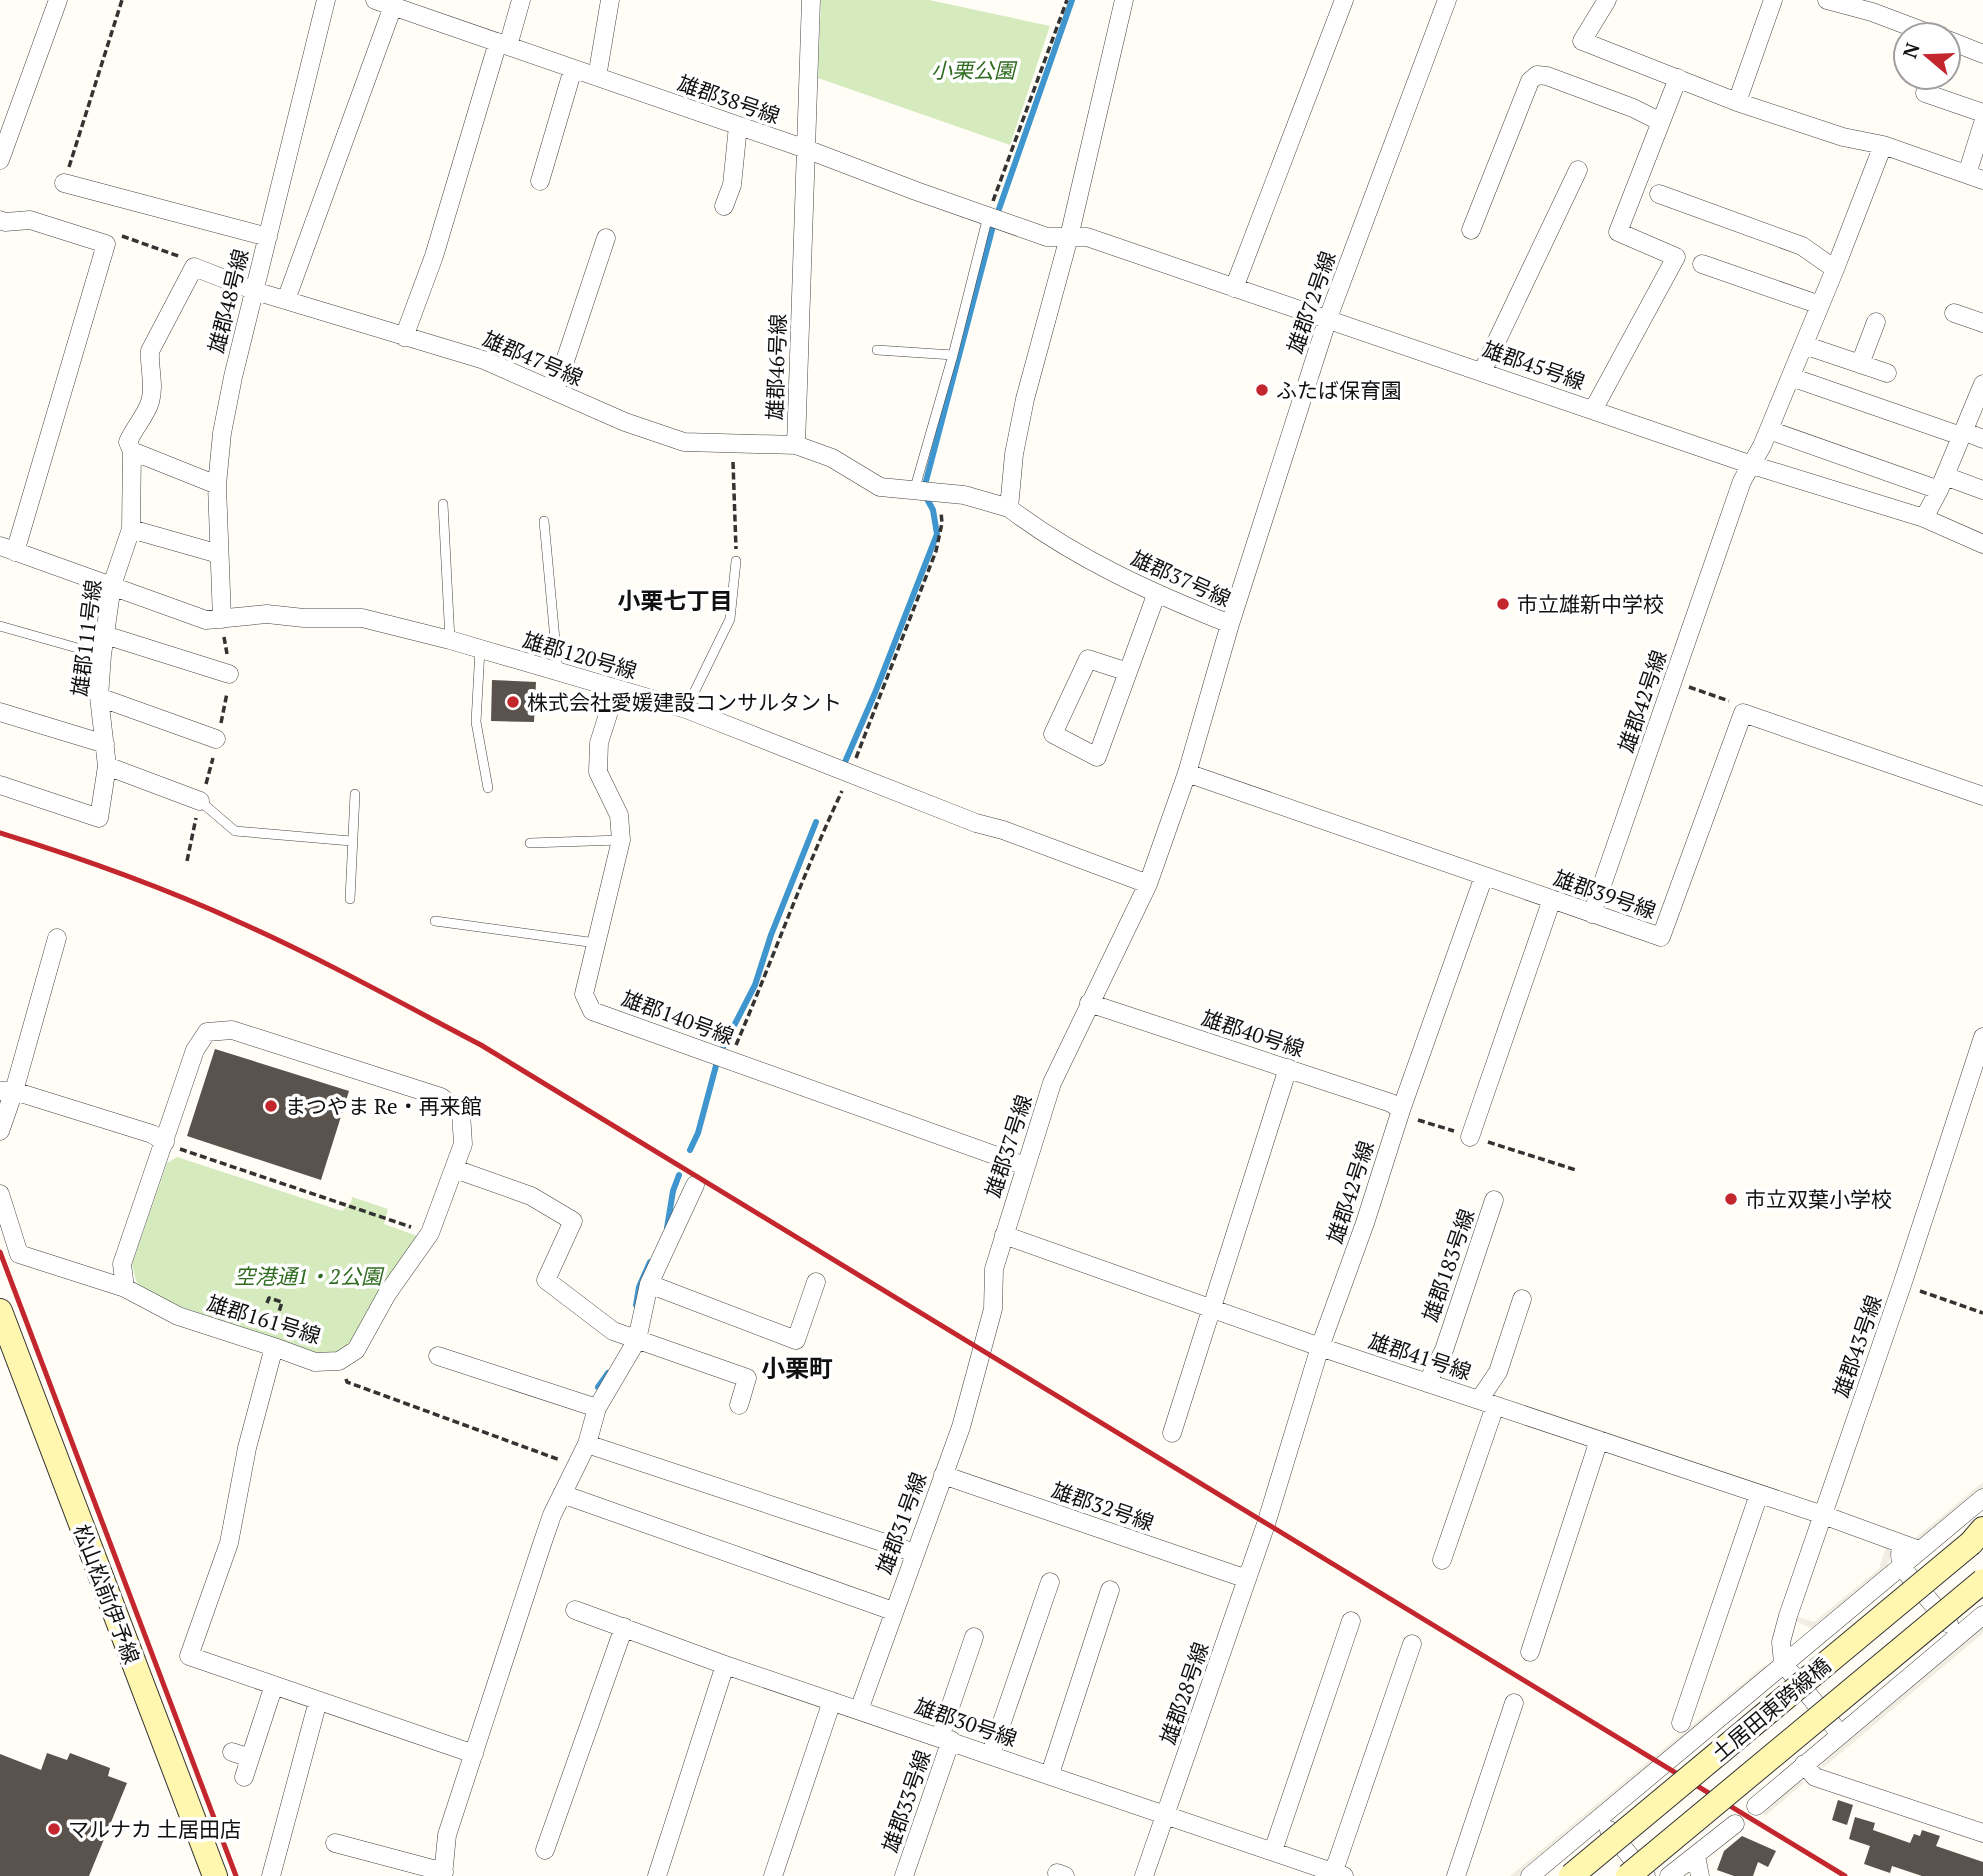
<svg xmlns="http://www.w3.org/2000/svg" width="1983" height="1876" font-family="'PT Serif','Noto Sans JP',serif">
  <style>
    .green { fill: #d5ebbd }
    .plaza { fill: #f1ede2 }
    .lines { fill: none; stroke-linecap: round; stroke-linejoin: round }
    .stream { stroke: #3f96cf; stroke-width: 6 }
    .building { fill: #5a524d }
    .lane-casing { stroke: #444; stroke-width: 10 }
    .street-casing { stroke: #444; stroke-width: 19 }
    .secondary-casing { stroke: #333; stroke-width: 26 }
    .path { stroke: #333; stroke-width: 3.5; stroke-dasharray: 7 3.5; stroke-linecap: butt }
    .lane { stroke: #fff; stroke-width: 9 }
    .street { stroke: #fff; stroke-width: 18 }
    .secondary { stroke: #fff6b0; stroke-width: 24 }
    .rail { stroke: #c4262e; stroke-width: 5 }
    .secondary-bridge-casing { stroke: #333; stroke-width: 26; stroke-linecap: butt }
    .secondary-bridge { stroke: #fff6b0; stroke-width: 24 }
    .poi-dot { fill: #c4262e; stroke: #fff; stroke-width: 2.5 }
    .labels { text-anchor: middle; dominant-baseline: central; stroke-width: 7; stroke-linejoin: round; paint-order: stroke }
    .park-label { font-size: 21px; font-style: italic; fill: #2f6b1f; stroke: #fff }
    .street-label { font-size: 21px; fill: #111; stroke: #fff }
    .poi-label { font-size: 21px; fill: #111; stroke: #fff; text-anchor: start }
    .neighbourhood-label { font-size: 23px; font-weight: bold; fill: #111; stroke: #fff }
    .quarter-label { font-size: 24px; font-weight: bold; fill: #111; stroke: #fff }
  </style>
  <rect width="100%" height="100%" fill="#fffdf5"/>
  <path class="green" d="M821 0H929L1050 26 1010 145 818 78Z
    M177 1157 342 1211 351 1203 352 1197 388 1209 384 1224 420 1237 350 1346 344 1351 323 1355 173 1304 141 1287 136 1281 132 1264 167 1163Z"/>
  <path class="plaza" d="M1983 1482V1491L1921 1540H1913Z
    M1886 1546 1892 1551 1886 1569 1814 1630 1796 1621 1795 1616 1814 1622 1879 1569Z
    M1983 1624V1633L1823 1768 1822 1761Z
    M1766 1664 1761 1678 1520 1876H1510Z
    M1799 1780 1805 1782 1765 1816 1762 1811Z"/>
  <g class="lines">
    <path class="stream" d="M999 209 1072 0
      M926 481 993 226
      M845 762 875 693 937 534 933 510 927 499
      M723 1047 755 985 771 935 816 822
      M690 1150 698 1133 717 1062
      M667 1228 673 1191 679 1175
      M636 1305 639 1287 650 1262
      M598 1387 608 1373"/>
  </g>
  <path class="building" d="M492 680 536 682 534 722 491 721Z
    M215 1049 349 1091 321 1180 187 1136Z
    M47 1753 67 1760 70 1753 110 1768 108 1776 127 1783 89 1876H0V1754L41 1770Z
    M1838 1800 1853 1805 1847 1825 1832 1820Z
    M1855 1817 1875 1823 1873 1830 1910 1843 1914 1834 1920 1836 1922 1830 1940 1836 1936 1846 1983 1862V1876H1922L1892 1866 1890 1873 1864 1864 1870 1846 1849 1839Z
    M1742 1836 1776 1851 1768 1867 1758 1862 1753 1876H1734L1717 1870 1724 1851Z"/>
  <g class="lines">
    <g class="lane-casing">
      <path id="lane" d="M877 350 953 355
        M914 491 953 355 988 216
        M443 504 450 640
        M544 521 558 672
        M0 626 102 655
        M480 649 476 722 488 788
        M686 709 730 619 736 561
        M200 801 235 831 351 841
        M530 843 621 840
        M350 899 355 794
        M435 921 596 943"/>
    </g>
    <g class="street-casing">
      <path id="street" d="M375 0 806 149 916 191 1047 237H1087L1752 465 1924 518 1983 544
        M811 0 796 445 832 458 880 487 964 495 1009 508
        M1607 0 1582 41 1737 102
        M1773 0 1737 102 1843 137 1883 145 1983 180
        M1827 0 1872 12 1933 35
        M1948 40 1983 54
        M508 46 521 0
        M597 77 610 0
        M1925 93 1983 113
        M0 160 58 0
        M1967 174 1983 123
        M540 181 573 69
        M64 183 268 237
        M1659 194 1802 246 1835 269
        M724 206 732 185 738 126
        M0 220 5 222 30 220 106 244 15 552
        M1471 230 1530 81 1537 75 1547 76 1633 108 1661 122
        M1702 264 1820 305
        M1234 288 1344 0
        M286 300 393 6
        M1954 313 1983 323
        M404 337 434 256 498 42
        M1804 345 1887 373
        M1860 364 1876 322
        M1482 372 1578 170
        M1791 377 1961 436
        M555 391 606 238
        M1593 410 1676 257 1618 232 1678 78
        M1769 430 1939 490
        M1963 431 1983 439
        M132 451 128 442C134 428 145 417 150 402 155 386 149 368 150 351L194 267 255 291 484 360 625 422 684 442 796 445
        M1945 476 1983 490
        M1924 518 1939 490 1983 384
        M131 529 219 554
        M0 546 206 620 267 614 304 618H362L450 640 686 709 976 823 1003 830 1148 884
        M222 619 217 485 222 433 233 377 326 0
        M1230 624 1328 318 1447 0
        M105 635 229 674
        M1128 672 1088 659 1053 734 1097 757 1156 595
        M616 689 599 743 598 772 619 815 621 840 584 994 592 1011 1025 1166
        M99 697 216 739
        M0 712 105 744
        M107 766 200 801
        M1187 773 1661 937 1743 713 1983 796
        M0 785 99 818 107 766 99 697 102 655 112 585 131 529 132 451 217 485
        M1592 914 1742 481 1762 446 1835 269 1883 145
        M1089 1003 1391 1103 1401 1110
        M232 1030 441 1097 461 1113 463 1144 430 1233 387 1294 356 1350 339 1361 315 1362 274 1347 178 1316 125 1288 122 1264 195 1050 207 1032Z
        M0 1091H14L152 1134 165 1142
        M0 1131 14 1091 57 938
        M1470 1137 1552 899
        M455 1169 531 1196 573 1221 546 1280 613 1331 747 1378 739 1405
        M0 1194 19 1254 125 1288
        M1004 1235 1320 1347 1823 1515 1919 1550
        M649 1284 796 1340 816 1282
        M274 1347 247 1448 229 1543 189 1656 474 1754
        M438 1356 597 1408
        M1427 1383 1444 1350 1494 1200
        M1479 1400 1498 1372 1522 1299
        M1172 1433 1288 1068
        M587 1444 915 1553
        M943 1475 1247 1579
        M562 1494 893 1611
        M1900 1554 1901 1566 1949 1624
        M1442 1560 1495 1406
        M575 1610 725 1665 1344 1876
        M1530 1652 1599 1440
        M1783 1663 1781 1642 1788 1616 1902 1285 1983 1037
        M1783 1663 1840 1734
        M859 1710 961 1427 993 1309 994 1269 1052 1083 1148 884 1187 773 1230 624C1152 593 1076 559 1009 508L1014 454 1025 399 1069 237 1124 0
        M1681 1723 1759 1494
        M940 1737 974 1637
        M232 1752 250 1758
        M991 1754 1050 1582
        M1804 1764 1815 1777 1983 1833
        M1050 1774 1110 1590
        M244 1777 274 1685
        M1756 1806 1983 1615
        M1609 1830 1646 1876
        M335 1843 444 1872
        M545 1850 624 1627
        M1273 1851 1351 1621
        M1696 1856 1700 1876
        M1057 1873 1065 1876
        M271 1876 318 1701
        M443 1876 447 1835 541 1547 552 1515 587 1444 597 1408 637 1340 649 1284 695 1185
        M657 1876 725 1665
        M773 1876 832 1701
        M904 1876 951 1740
        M1144 1876 1266 1524 1320 1347 1365 1223 1401 1110 1484 876
        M1330 1876 1337 1862 1412 1644
        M1456 1876 1514 1703
        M1530 1876 1983 1498
        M1669 1876 1735 1824"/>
    </g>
    <g class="secondary-casing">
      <path id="secondary" d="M0 1311 215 1876
        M1971 1543 1983 1529"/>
    </g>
    <path class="path" d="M69 167 122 0
      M993 201 1067 0
      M122 236 181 257
      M733 462 736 549
      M224 637 227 654
      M1689 687 1729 701
      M221 723 227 693
      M856 758 936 551 942 523 941 512
      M206 784 213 758
      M187 861 196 818
      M736 1045C772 961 803 874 842 791
      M1418 1120 1454 1131
      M1488 1142 1576 1170
      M180 1149 411 1227
      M1920 1291 1983 1313
      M267 1303 269 1298 282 1302 274 1328
      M346 1379 347 1382 560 1460"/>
    <use href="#lane" class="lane"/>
    <use href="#street" class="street"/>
    <use href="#secondary" class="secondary"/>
    <path class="rail" d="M0 833C81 858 162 887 239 922 322 959 401 1003 481 1045L1845 1876
      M0 1252 236 1876"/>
    <g class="secondary-bridge-casing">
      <path id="secondary-bridge" d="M1571 1876 1971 1543
        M1628 1876 1983 1581"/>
    </g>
    <use href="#secondary-bridge" class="secondary-bridge"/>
  </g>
  <g class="poi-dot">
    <circle cx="1262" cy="390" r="7"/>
    <circle cx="1503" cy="604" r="7"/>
    <circle cx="513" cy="702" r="7"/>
    <circle cx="271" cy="1106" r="7"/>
    <circle cx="1731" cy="1199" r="7"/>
    <circle cx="54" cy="1829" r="7"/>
  </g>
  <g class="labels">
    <g class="park-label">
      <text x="973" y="70">小栗公園</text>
      <text x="308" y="1276">空港通1・2公園</text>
    </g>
    <g class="street-label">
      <text transform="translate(729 99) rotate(19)">雄郡38号線</text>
      <text transform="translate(228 301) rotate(-76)">雄郡48号線</text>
      <text transform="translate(1311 302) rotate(-71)">雄郡72号線</text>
      <text transform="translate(533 358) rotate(23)">雄郡47号線</text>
      <text transform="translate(1534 365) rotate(19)">雄郡45号線</text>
      <text transform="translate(776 367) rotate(-88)">雄郡46号線</text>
      <text transform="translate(1181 578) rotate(24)">雄郡37号線</text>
      <text transform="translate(86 638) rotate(-83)">雄郡111号線</text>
      <text transform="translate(580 655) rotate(16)">雄郡120号線</text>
      <text transform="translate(1642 701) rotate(-71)">雄郡42号線</text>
      <text transform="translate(1605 894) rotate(19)">雄郡39号線</text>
      <text transform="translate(678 1017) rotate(20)">雄郡140号線</text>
      <text transform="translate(1253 1033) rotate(18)">雄郡40号線</text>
      <text transform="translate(1008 1146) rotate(-72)">雄郡37号線</text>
      <text transform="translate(1350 1192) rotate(-72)">雄郡42号線</text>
      <text transform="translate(1448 1265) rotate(-71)">雄郡183号線</text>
      <text transform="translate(264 1319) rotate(17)">雄郡161号線</text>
      <text transform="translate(1857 1346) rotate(-71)">雄郡43号線</text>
      <text transform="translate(1420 1356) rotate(18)">雄郡41号線</text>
      <text transform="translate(1103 1506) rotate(19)">雄郡32号線</text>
      <text transform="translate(901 1523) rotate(-70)">雄郡31号線</text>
      <text transform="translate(107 1594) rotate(69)">松山松前伊予線</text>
      <text transform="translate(1184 1693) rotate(-71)">雄郡28号線</text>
      <text transform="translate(1771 1709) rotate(-40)">土居田東跨線橋</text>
      <text transform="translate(966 1722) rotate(19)">雄郡30号線</text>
      <text transform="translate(906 1801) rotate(-71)">雄郡33号線</text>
    </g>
    <g class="poi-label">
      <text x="1276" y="390">ふたば保育園</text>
      <text x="1517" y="604">市立雄新中学校</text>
      <text x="527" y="702">株式会社愛媛建設コンサルタント</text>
      <text x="285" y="1106">まつやま Re・再来館</text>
      <text x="1745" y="1199">市立双葉小学校</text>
      <text x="68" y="1829">マルナカ 土居田店</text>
    </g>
    <g class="neighbourhood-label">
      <text x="675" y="600">小栗七丁目</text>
    </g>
    <g class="quarter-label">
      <text x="797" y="1368">小栗町</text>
    </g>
  </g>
  <g transform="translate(1927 56) rotate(289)"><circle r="33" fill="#ffffff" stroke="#a0a0a0" stroke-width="2"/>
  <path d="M0-5L12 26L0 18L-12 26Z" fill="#c4262e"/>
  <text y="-10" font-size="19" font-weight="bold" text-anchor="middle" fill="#111111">N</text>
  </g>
</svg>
